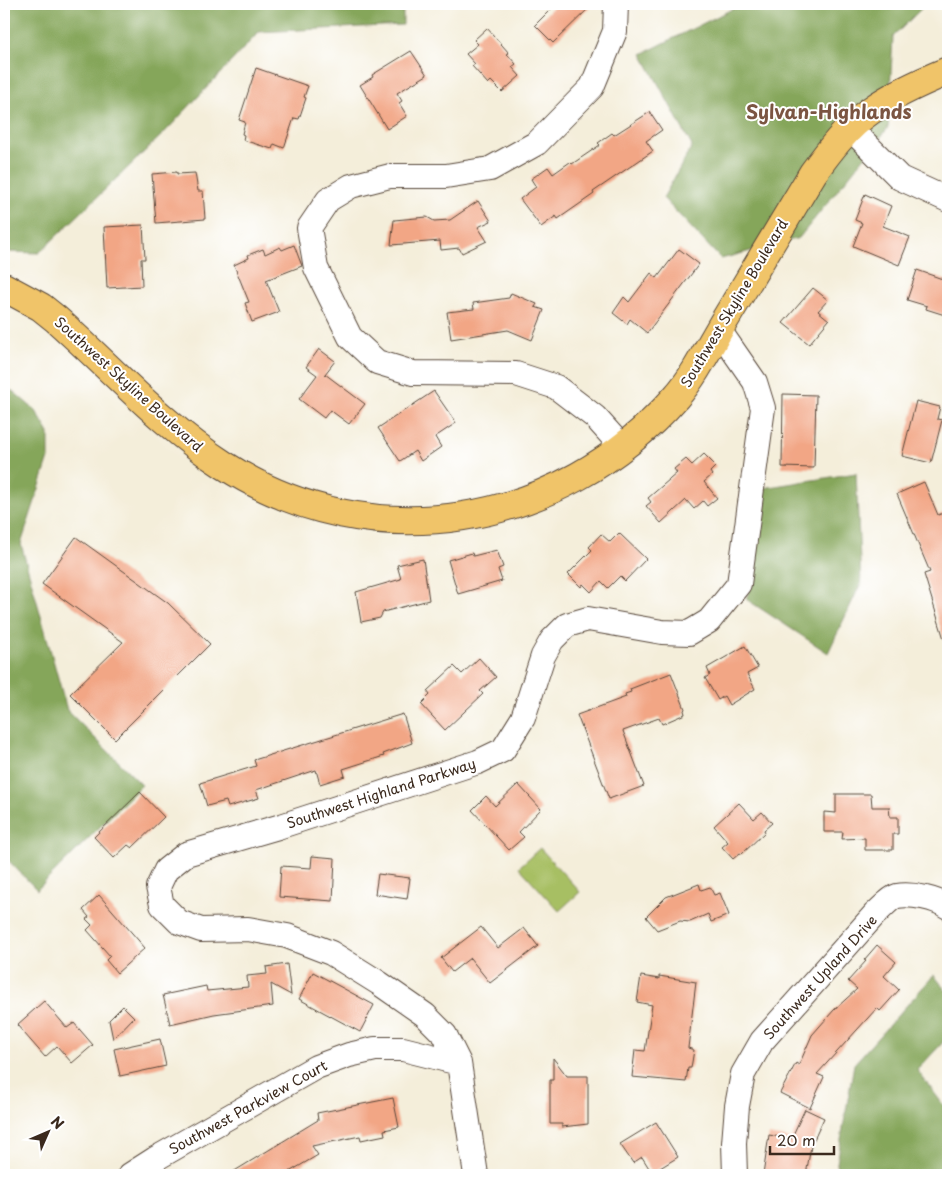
<svg xmlns="http://www.w3.org/2000/svg" width="952" height="1179" font-family="'Playpen Sans',sans-serif">
  <style>
    .green { fill: #a7bf64; stroke: #717441 }
    .forest { fill: #85a65a; stroke: #60683c }
    .building { fill: #f2a685 }
    .lines { fill: none; stroke-linecap: round; stroke-linejoin: round }
    .minor-casing { stroke: #57473a; stroke-width: 26 }
    .major-casing { stroke: #57473a; stroke-width: 30 }
    .minor { stroke: #fff; stroke-width: 24 }
    .major { stroke: #f0c469; stroke-width: 28 }
    .labels { text-anchor: middle; dominant-baseline: central; stroke-width: 4; stroke-linejoin: round; paint-order: stroke }
    .street-label { font-size: 14px; fill: #3b2a1e; stroke: #fff }
    .district-label { font-size: 19px; font-weight: bold; fill: #7b5542; stroke: #fff }
  </style>
  <rect width="100%" height="100%" fill="#fff"/>
  <filter id="ink" filterUnits="userSpaceOnUse"><feTurbulence type="fractalNoise" baseFrequency=".02" numOctaves="2"/><feDisplacementMap in="SourceGraphic" scale="10" xChannelSelector="R" yChannelSelector="G"/><feConvolveMatrix kernelMatrix="1 2 1 2 8 2 1 2 1" color-interpolation-filters="sRGB"/></filter>
  <filter id="wash" filterUnits="userSpaceOnUse"><feTurbulence type="fractalNoise" baseFrequency=".0096" numOctaves="4" result="noise"/><feDisplacementMap in="SourceGraphic" scale="20" xChannelSelector="R" yChannelSelector="G"/><feGaussianBlur stdDeviation="1.12" result="paint"/><feColorMatrix in="noise" values="0 0 0 0 0 0 0 0 0 0 0 0 0 0 0 0 0 1.4 0 .05"/><feComposite in="paint" operator="in"/></filter>
  <g filter="url(#wash)">
    <rect width="100%" height="100%" fill="#f4eeda"/>
    <path class="green" d="M540 848 580 892 559 911 519 867Z"/>
    <path class="forest" d="M4 4H403V25L259 32 166 131 39 253 4 252Z
      M742 4H926L893 37 888 128 799 238 721 259 663 198 692 146 642 54Z
      M4 386 14 392 36 411 49 433V458L21 544 67 710 142 785 37 890 4 856Z
      M856 473 861 583 828 653 746 599C759 566 759 523 763 488Z
      M934 975 948 993V1037L917 1070 948 1111V1175H835L854 1064Z"/>
    <g id="blocks">
      <path class="building" d="M556 4H593L553 43 535 25Z
        M487 28 509 53 507 54 516 64 512 67 520 76 502 92 491 81 488 84 472 66 475 64 466 54 478 44 474 40Z
        M411 51 427 75 397 93 402 101 399 103 407 116 387 129 360 85 373 77 372 75Z
        M256 68 308 86 304 97 306 98 299 119 294 118 284 148 274 144 272 149 243 140 244 135 242 134 245 122 239 120Z
        M650 112 662 130 646 141 653 151 593 192 594 194 558 219 556 216 541 227 520 199 536 187 531 179 548 167 553 174 570 162 572 164 600 145 598 143 612 133 614 135Z
        M177 172V174L195 173 198 191H203L205 219 156 223 152 174Z
        M865 194 891 206 883 226 910 237 899 265 853 246 862 223 855 220Z
        M478 201 491 221 478 227 487 241 462 253 459 248 441 250 440 241 391 245 394 220 427 217 434 221 450 220Z
        M143 225 145 259H141L142 286 107 288 104 227Z
        M294 245 302 266 266 280 279 312 252 322 245 303 249 302 234 265 249 258 248 255 263 249 265 254 280 247 282 250Z
        M679 249 699 264 647 333 630 319 627 324 613 313 624 297 629 302 651 273 657 278Z
        M917 270 948 281V316L926 309 927 306 907 300Z
        M813 288 828 300 818 311 829 320 809 344 783 323Z
        M511 293 537 304 535 307 544 310 532 340 508 330 451 339 447 312 474 309 473 303 509 298Z
        M319 349 335 361 325 374 365 404 349 424 330 410 324 418 299 399 317 375 306 367Z
        M434 391 456 423 435 437 441 447 421 461 415 451 400 461 378 428Z
        M783 394 816 395 814 468 782 467Z
        M916 401 940 407 937 419 942 420 931 463 902 456Z
        M704 454 716 466 710 472 712 475 704 482 717 498 707 506 703 501 694 509 686 500 661 523 646 506 651 502 648 498 677 473 674 469 686 459 692 465Z
        M924 482 938 515 948 511V639H944L924 574 930 572 897 494Z
        M619 533 646 559 625 581 620 576 608 588 601 581 591 592 583 584 581 587 568 574 592 550 589 547 601 534 610 542Z
        M76 537 168 603 210 644 115 739 70 694 123 642 42 584Z
        M497 550 503 567 498 569 502 581 458 594 448 560 472 553 473 556Z
        M423 559 429 600 383 612 380 618 361 622 356 592 401 579 397 565Z
        M745 646 758 668 747 674 755 689 729 705 724 696 718 700 705 678 710 675 707 668Z
        M479 658 496 677 480 691 483 694 445 730 421 704 430 695 427 691 454 666 462 674Z
        M671 673 685 709 684 710 685 714 662 724 659 718 623 731 644 786 609 799 577 715 626 697 625 694 631 692 630 689Z
        M403 714 412 743 383 754 384 756 343 769 345 776 320 784 316 770 256 790 259 798 228 807 226 801 207 806 200 783 256 766 254 760Z
        M518 784 541 809 519 832 524 837 509 850 472 810 486 796 495 806Z
        M140 792 164 817 132 848 128 845 114 858 94 837Z
        M836 794H871L872 807H889L890 817H898V834H893V850H865V838L842 839 843 832H824V812L836 813Z
        M739 803 754 819 762 812 772 823 764 830 765 832 742 854 740 853 733 859 722 847 728 842 714 826Z
        M312 856 335 858 333 901 279 897 281 866 311 868Z
        M378 874 410 878 407 899 375 894Z
        M699 884 701 890 710 887 714 895 720 893 729 915 711 922 708 914 690 922 680 921 657 930 646 917 666 897Z
        M99 895 145 948 117 973 106 960 110 956 87 930 92 925 86 919 89 917 83 910Z
        M481 927 498 948 524 928 538 946 490 983 470 958 452 972 441 958Z
        M877 945 896 962 884 976 899 990 880 1011 877 1008 817 1074 824 1077 810 1108 780 1093 796 1063 799 1065 812 1035 834 1010 857 989 848 981 866 961 864 960Z
        M287 964 291 995 271 984 273 1006 214 1014 170 1024 163 995 206 986 207 991 248 987 247 976 267 974 266 967Z
        M313 972 374 1005 360 1032 299 999Z
        M641 976 659 979V976L696 982 688 1048 694 1050 691 1068H688L686 1082 632 1077 635 1050 645 1051 652 1005 637 1002Z
        M44 1001 67 1028 74 1023 93 1045 72 1063 57 1046 45 1057 17 1025Z
        M123 1006 134 1017 113 1039 109 1020Z
        M160 1039 166 1066 120 1076 114 1049Z
        M553 1058 567 1076H588V1124L562 1127V1124H550V1080H553Z
        M393 1098 399 1127 384 1130 385 1135 361 1140 360 1136 312 1146 318 1155 284 1175H228L318 1120 317 1113Z
        M805 1109 824 1118 811 1146 806 1175H763L769 1135 791 1139Z
        M656 1122 678 1157 652 1173 642 1157 633 1163 620 1144Z"/>
    </g>
  </g>
  <g filter="url(#ink)">
    <use href="#blocks" fill-opacity="0" stroke="#57473a" stroke-width="1"/>
    <g class="lines">
      <g class="minor-casing">
        <path id="minor" d="M616 4 615 31 592 87 537 143 490 169 446 176H390L351 186 328 200 309 228 316 268 350 337 377 362 413 373 516 374 556 387 595 417 622 447
          M851 129 900 178 948 200
          M130 1175 155 1159 316 1067 349 1055 375 1049H403L459 1063
          M476 1175 459 1063 445 1035 425 1015 379 983 331 953 287 936 248 929 201 930 179 922 162 905 158 887 166 870 186 854 278 827 478 762 503 750 523 718 543 656 552 640 567 625 588 619 662 632 689 633 709 621 739 584 763 408 755 382 719 330
          M735 1175 734 1143 737 1106 743 1074 762 1041 875 914C881 909 890 898 897 896 911 893 937 899 948 907"/>
      </g>
      <g class="major-casing">
        <path id="major" d="M4 287 41 307 56 319C110 367 163 426 224 465 372 561 561 528 676 397 697 373 710 344 726 318 755 270 784 222 813 173 829 151 847 127 870 111 894 94 921 82 948 71"/>
      </g>
      <use href="#minor" class="minor"/>
      <use href="#major" class="major"/>
    </g>
  </g>
  <g class="labels">
    <g class="street-label">
      <text transform="translate(734 303) rotate(-59)">Southwest Skyline Boulevard</text>
      <text transform="translate(129 384) rotate(42)">Southwest Skyline Boulevard</text>
      <text transform="translate(381 793) rotate(-18)">Southwest Highland Parkway</text>
      <text transform="translate(820 977) rotate(-48)">Southwest Upland Drive</text>
      <text transform="translate(248 1107) rotate(-29)">Southwest Parkview Court</text>
    </g>
    <g class="district-label">
      <text x="829" y="111">Sylvan-Highlands</text>
    </g>
  </g>
  <rect width="952" height="1179" fill="none" stroke="#fff" stroke-width="20"/>
  <g transform="translate(48 1132) rotate(45)" stroke="#ffffff" stroke-width="4" paint-order="stroke">
  <path d="M0-4L9 19L0 12L-9 19Z" fill="#3b2a1e"/>
  <text y="-8" font-size="14" font-weight="bold" text-anchor="middle" fill="#3b2a1e">N</text>
  </g>
  <path d="M770 1146v8h64v-8" fill="none" stroke="#3b2a1e" stroke-width="2.5"/>
  <text x="777" y="1146" font-size="15" fill="#3b2a1e" stroke="#ffffff" stroke-width="4" paint-order="stroke">20 m</text>
</svg>
